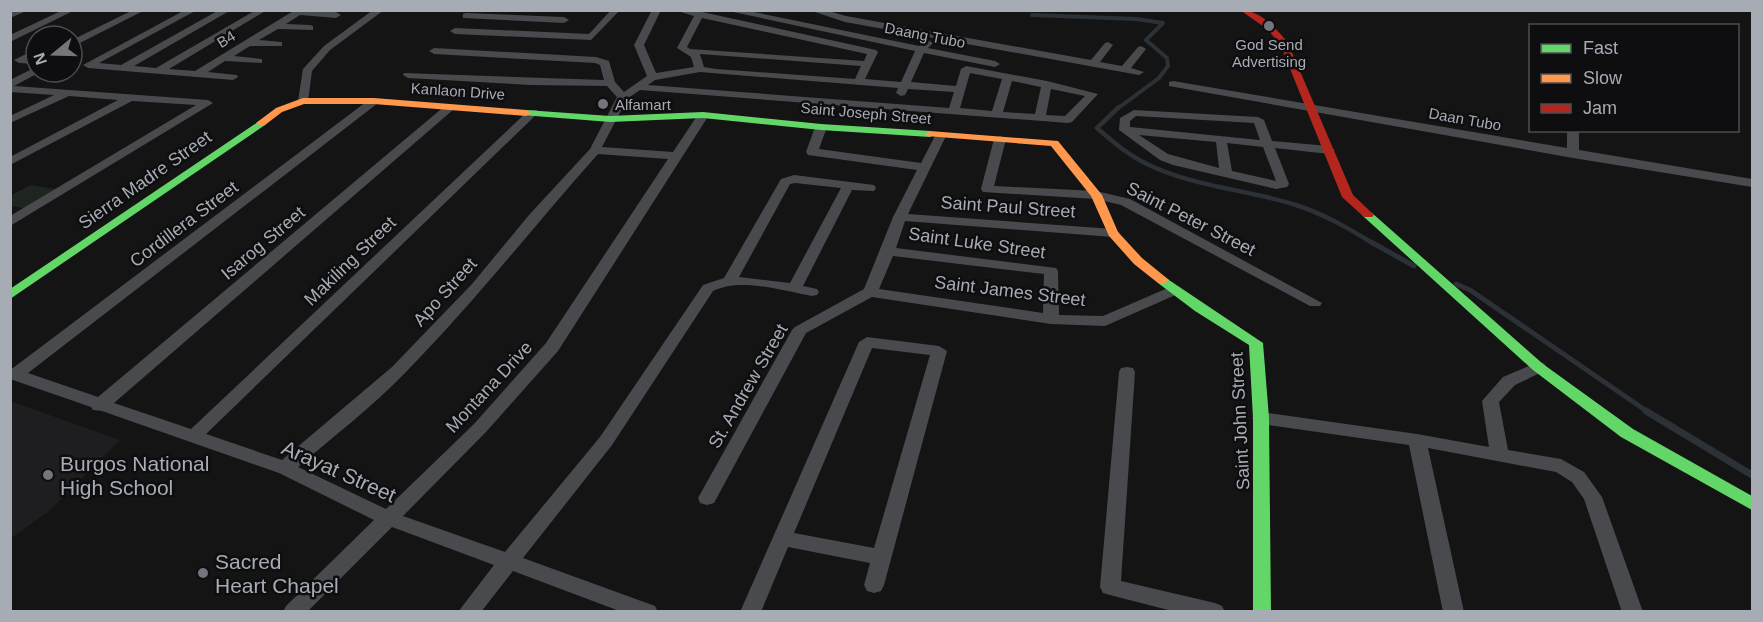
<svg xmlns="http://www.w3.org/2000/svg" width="1763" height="622" font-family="Helvetica,sans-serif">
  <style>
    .built { fill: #1e1e20 }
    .green { fill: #1e241e }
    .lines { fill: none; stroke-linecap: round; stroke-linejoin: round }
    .stream-far3 { stroke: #2b3137; stroke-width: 4 }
    .stream-far2 { stroke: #2b3137; stroke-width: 4.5 }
    .stream-far1 { stroke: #2b3137; stroke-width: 5 }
    .stream { stroke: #2b3137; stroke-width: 7 }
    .street { fill: #494a4d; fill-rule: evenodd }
    .fast { fill: #63d668; fill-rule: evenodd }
    .slow { fill: #ff974d; fill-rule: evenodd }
    .jam { fill: #b3261e; fill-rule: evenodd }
    .poi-dot { fill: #73767c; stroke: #0e0e10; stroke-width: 2 }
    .labels { text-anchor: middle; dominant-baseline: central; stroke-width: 5; stroke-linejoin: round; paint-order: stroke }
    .far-street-label { font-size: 15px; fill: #a6abb4; stroke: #0e0e10 }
    .far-poi-label { font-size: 15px; fill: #a6abb4; stroke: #0e0e10 }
    .street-label { font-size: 18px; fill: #a6abb4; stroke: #0e0e10 }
    .near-poi-label { font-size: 21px; fill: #a6abb4; stroke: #0e0e10; text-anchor: start }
    .near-street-label { font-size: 21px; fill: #a6abb4; stroke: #0e0e10 }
  </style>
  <rect width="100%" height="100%" fill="#141414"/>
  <path class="built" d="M10 401 120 440 49 511 11 538Z"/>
  <path class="green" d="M30 185 62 190 28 209 11 206 10 196Z"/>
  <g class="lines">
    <path class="stream-far3" d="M1032 15 1136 19 1163 23 1146 40 1167 58 1168 66 1159 78 1117 109"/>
    <path class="stream-far2" d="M1119 107 1097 128C1112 141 1127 154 1145 163 1192 187 1246 189 1296 205 1324 214 1348 228 1374 244"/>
    <path class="stream-far1" d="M1371 242 1414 266
      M1456 284 1470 290 1648 412"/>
    <path class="stream" d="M1646 411 1752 475"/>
    <path class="street" d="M25 10 24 12 10 18V11Z
      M63 10H75L10 42V35Z
      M133 10H145L72 47V40Z
      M185 10H197L99 63 121 65 219 10H231L134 66 156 68 256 10H267L169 69 195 71 295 10 336 12 341 15 336 18 300 15 286 24 310 25 313 26V30L278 29 259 40 282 42V46H250L234 56 262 59V63L225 61 208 72 237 75 238 77 233 80 88 68 83 65Z
      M373 10H384L330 50 312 71 308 101 307 103H299L298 101 303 69 324 46Z
      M611 10H620L591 40 455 34 450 31 455 28 589 34Z
      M652 10H661L644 45 656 73 694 67 691 57 677 48 694 16 674 10H693L876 50 878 52 865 79 901 82 915 51 724 10H744L919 46 928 40 933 43 928 48 995 61 1000 64 995 67 924 53 911 82 956 86 961 69 966 66 1047 81 1098 94 1072 122 1068 123 640 90 627 99 602 147 673 152 699 113H707L709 115 558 351 486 432 403 516 505 552 600 437 703 285 724 278 781 179 794 175 874 185 876 188 874 191 852 190 803 286 817 289 819 292 817 295 812 296C782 291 742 277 713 291L612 445 523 558 655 606 658 612H622L513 571 481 612H458L494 565 392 527 307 612H283L286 606 374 520 279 473 102 411 93 410 91 407 10 379V368H13L370 99H378V103L28 373 98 397 446 105H454V109L114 403 191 429 529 110H537V114L206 434 282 460 392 367 472 284 529 215 590 149 617 97 607 86 531 85 408 78 403 75 404 73 604 80 600 65 595 63 434 54 429 51 434 48 596 57 609 61 615 82 624 92 647 76 634 45ZM702 18 867 54 864 61 690 49 687 47ZM700 54 861 66 855 79 716 69 704 67ZM700 72 898 88 896 93 901 96 905 95 908 89 954 92 949 108 648 85 655 80ZM970 73 1002 79 992 111 960 108ZM1012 81 1041 87 1035 114 1003 112ZM1051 89 1085 96 1065 116 1046 115ZM598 154 668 159 546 343 474 424 386 509 298 467C334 436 372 407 405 373 473 304 533 227 598 154ZM795 183 841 188 790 283 739 277 790 184Z
      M809 10H825L846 16 1091 60 1105 43 1108 42 1113 45 1100 62 1122 66 1138 47 1141 46 1146 49 1131 68 1144 72 1139 75 845 22Z
      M466 13 564 17 569 20 564 23 463 18V14Z
      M36 49V56L32 58H36V64L19 63 14 60Z
      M36 67V72H40L14 86 208 100 213 103 10 226V216L196 105 132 101 10 165V157L118 100 69 96 10 123V116L54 95 10 92V80Z
      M1173 81 1567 148V130H1579V150L1752 179V187L1573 158 1169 86V82Z
      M1134 110 1258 117 1264 120 1272 141 1329 146 1335 150 1329 154 1275 148 1289 184 1287 187 1276 189 1173 165 1160 160 1119 130 1120 118ZM1136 116 1254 123 1260 140 1130 127V121ZM1139 135 1216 142 1219 168 1168 154ZM1227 143 1263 147 1276 181 1232 171Z
      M821 124 827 127 819 149 921 163 936 134H944L946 136 908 214 1113 229 1120 233 1113 237 905 221 896 248 1056 268 1058 271 1059 315 1103 316 1170 287H1180L1182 290 1180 293 1105 326 1051 324 872 297 806 333 714 503 707 505 700 503 698 498 792 330 795 327 864 289 893 217 917 170 808 155 806 152 815 127ZM893 256 1044 274 1043 313 879 289Z
      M1000 136 1006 139 994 186 1096 191 1130 199 1322 303 1320 306H1310L1121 205 1096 199 983 192 981 189 994 139Z
      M867 337 939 346 947 351 884 585 881 591 874 593 867 591 864 585 870 563 788 547 761 612H740L859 342ZM872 348 930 355 874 548 794 533Z
      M1538 362 1544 363 1546 367 1544 371 1515 385 1499 402 1508 450 1561 459 1584 472 1602 497 1643 612H1622L1584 499 1572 482 1556 472 1428 448 1464 612H1443L1409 445 1261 424 1255 422 1252 418 1255 414 1261 412 1417 434 1489 447 1482 401 1503 377Z
      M1127 367 1133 368 1135 372 1121 581 1215 603 1222 606 1225 612H1176L1110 595 1103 593 1100 587 1119 372 1121 368Z"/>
    <path class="fast" d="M526 110 610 116 703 112 821 124 930 131 935 134 930 137 821 130 703 118 610 122 522 115 521 113Z
      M261 120 266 123 265 125 10 299V289Z
      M1368 211 1372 213 1543 364 1633 429 1752 496V510L1621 437 1533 370 1364 217 1362 215Z
      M1163 276 1263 343 1269 418 1271 612H1253V418L1249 345 1195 311 1158 283 1157 280 1158 277Z"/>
    <path class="slow" d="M303 98H374L526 110 531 113 526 116 374 104H304L282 112 265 125 261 126 256 123 276 108Z
      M930 131 1058 141 1102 195 1118 232 1142 258 1169 280 1163 284 1158 283 1134 264 1109 236 1091 196 1051 146 926 136 925 134Z"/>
    <path class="jam" d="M1240 10C1260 10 1276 28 1288 43L1353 195 1372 213 1374 215 1372 217H1364L1342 197 1280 44 1267 29Z"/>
  </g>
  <g class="poi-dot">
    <circle cx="1269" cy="26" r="6"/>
    <circle cx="603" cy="104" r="6"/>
    <circle cx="48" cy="475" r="6"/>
    <circle cx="203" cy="573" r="6"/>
  </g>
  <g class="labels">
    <g class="far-street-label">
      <text transform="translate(925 35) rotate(11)">Daang Tubo</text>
      <text transform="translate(226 39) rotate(-31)">B4</text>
      <text transform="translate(458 91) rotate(4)">Kanlaon Drive</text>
      <text transform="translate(866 113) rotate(5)">Saint Joseph Street</text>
      <text transform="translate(1465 119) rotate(10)">Daan Tubo</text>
    </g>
    <g class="far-poi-label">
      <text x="1269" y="44">God Send<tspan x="1269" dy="17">Advertising</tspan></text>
      <text x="615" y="104" text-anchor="start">Alfamart</text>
    </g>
    <g class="street-label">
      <text transform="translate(145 180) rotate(-35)">Sierra Madre Street</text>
      <text transform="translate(1008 207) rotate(4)">Saint Paul Street</text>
      <text transform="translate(1191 219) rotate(27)">Saint Peter Street</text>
      <text transform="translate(184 224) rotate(-37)">Cordillera Street</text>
      <text transform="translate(263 243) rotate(-40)">Isarog Street</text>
      <text transform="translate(977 243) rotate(8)">Saint Luke Street</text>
      <text transform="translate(350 261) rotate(-44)">Makiling Street</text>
      <text transform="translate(1010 291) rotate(7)">Saint James Street</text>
      <text transform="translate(445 292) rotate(-48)">Apo Street</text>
      <text transform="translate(748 386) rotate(-60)">St. Andrew Street</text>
      <text transform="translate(489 387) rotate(-47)">Montana Drive</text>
      <text transform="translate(1240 421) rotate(-93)">Saint John Street</text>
    </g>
    <g class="near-poi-label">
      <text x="60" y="463">Burgos National<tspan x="60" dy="24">High School</tspan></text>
      <text x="215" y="561">Sacred<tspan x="215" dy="24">Heart Chapel</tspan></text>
    </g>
    <g class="near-street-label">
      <text transform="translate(339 471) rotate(24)">Arayat Street</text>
    </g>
  </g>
  <rect width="1763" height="622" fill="none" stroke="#a6abb4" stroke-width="24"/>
  <rect x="1529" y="24" width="210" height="108" fill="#0e0e10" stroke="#4b4d52" stroke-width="1.5"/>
  <rect x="1541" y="44" width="30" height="9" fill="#63d668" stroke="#4b4d52" stroke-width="1.5"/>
  <text x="1583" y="54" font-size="18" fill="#a6abb4">Fast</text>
  <rect x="1541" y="74" width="30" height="9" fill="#ff974d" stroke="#4b4d52" stroke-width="1.5"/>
  <text x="1583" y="84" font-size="18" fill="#a6abb4">Slow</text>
  <rect x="1541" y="104" width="30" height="9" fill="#b3261e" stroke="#4b4d52" stroke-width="1.5"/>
  <text x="1583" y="114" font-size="18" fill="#a6abb4">Jam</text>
  <g transform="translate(54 54) rotate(251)"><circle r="28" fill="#0e0e10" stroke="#4b4d52" stroke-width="1.5"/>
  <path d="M0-4.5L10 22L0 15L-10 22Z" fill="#73767c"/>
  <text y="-9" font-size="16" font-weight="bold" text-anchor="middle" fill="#a6abb4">N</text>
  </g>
</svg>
